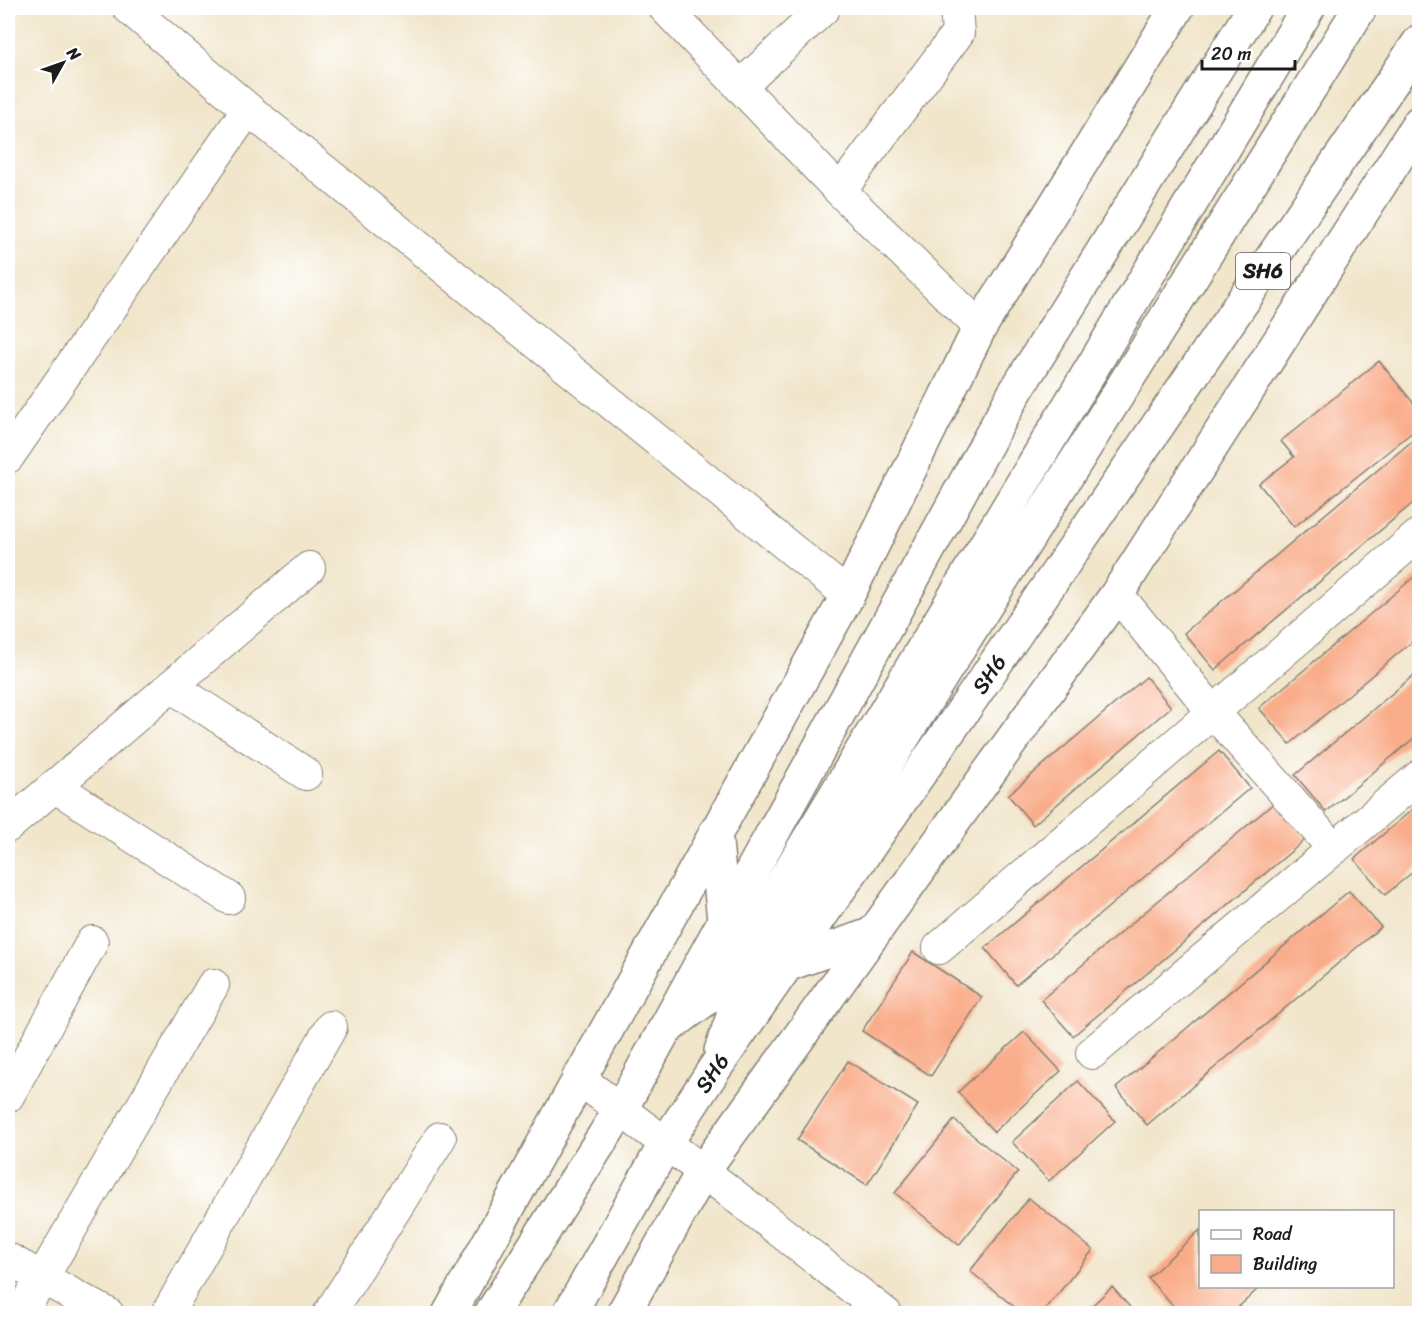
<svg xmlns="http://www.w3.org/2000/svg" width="1427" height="1321" font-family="Sriracha,sans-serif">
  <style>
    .building { fill: #f9ac89 }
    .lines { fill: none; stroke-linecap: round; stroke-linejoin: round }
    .street-casing { stroke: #868073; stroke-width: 34 }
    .secondary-casing { stroke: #868073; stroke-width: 36 }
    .primary-casing { stroke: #868073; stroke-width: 36 }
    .street { stroke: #fff; stroke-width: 32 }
    .secondary { stroke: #fff; stroke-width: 33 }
    .primary { stroke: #fff; stroke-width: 33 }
    .labels { text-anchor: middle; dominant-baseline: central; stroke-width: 4.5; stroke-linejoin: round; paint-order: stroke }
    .shield { fill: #fff; stroke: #606060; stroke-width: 1.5 }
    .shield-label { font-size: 21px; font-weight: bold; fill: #1c1c1c }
    .street-label { font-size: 22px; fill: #1c1c1c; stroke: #fff }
  </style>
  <rect width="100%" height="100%" fill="#fff"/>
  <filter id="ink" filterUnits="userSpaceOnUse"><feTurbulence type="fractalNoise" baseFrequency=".0167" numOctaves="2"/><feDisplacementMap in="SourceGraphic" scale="12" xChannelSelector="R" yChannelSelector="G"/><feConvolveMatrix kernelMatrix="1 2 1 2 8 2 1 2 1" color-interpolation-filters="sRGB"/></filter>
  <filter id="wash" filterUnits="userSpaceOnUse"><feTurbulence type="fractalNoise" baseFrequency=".008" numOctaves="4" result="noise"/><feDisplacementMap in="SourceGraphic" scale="24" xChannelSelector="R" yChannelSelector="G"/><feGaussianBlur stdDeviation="1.35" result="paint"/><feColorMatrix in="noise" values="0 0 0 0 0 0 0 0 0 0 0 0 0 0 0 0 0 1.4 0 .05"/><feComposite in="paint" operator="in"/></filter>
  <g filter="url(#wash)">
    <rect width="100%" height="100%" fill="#f1e5ca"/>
    <g id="blocks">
      <path class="building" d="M1379 361 1420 411V426L1294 527 1259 484 1294 457 1281 441Z
        M1418 436 1420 497 1215 670 1184 633Z
        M1420 572V635L1290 744 1259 708Z
        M1420 670V733L1326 812 1295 775Z
        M1146 677 1171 707 1033 825 1008 795Z
        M1219 751 1250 788 1016 985 985 948Z
        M1275 802 1306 839 1073 1036 1041 1000Z
        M1420 803V866L1385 895 1354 859Z
        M1349 891 1381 927 1147 1125 1116 1088Z
        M913 952 982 997 931 1076 862 1031Z
        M1024 1032 1061 1071 994 1132 958 1092Z
        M848 1061 918 1105 867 1185 797 1140Z
        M1078 1081 1115 1121 1049 1181 1012 1142Z
        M954 1120 1018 1172 959 1245 895 1193Z
        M1029 1198 1093 1250 1042 1314H1023L970 1271Z
        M1200 1230V1286H1261L1231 1314H1180L1148 1278Z
        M1112 1287 1136 1314H1083Z"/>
    </g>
  </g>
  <g filter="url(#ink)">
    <use href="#blocks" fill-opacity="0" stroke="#868073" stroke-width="1.5"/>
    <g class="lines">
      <g class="street-casing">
        <path id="street" d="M129 8 248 109 848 595
          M665 8 840 191 980 327
          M740 87 824 8
          M840 191 958 33 956 8
          M8 457 248 109
          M1117 594 1214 713 1334 849
          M171 686 306 774
          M54 786 229 898
          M8 826 309 568
          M939 948 1420 534
          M1092 1053 1420 776
          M578 1078 703 1171 886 1314
          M8 1096 92 942
          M8 1259 108 1314
          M21 1314 213 985
          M167 1314 331 1027
          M329 1314 440 1138"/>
      </g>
      <g class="secondary-casing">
        <path id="secondary" d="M664 1030 719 989 1308 8
          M721 1051 739 999 1360 8
          M449 1314 848 595 980 327 1177 8
          M623 1314 703 1171 1117 594 1420 122"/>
      </g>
      <g class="primary-casing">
        <path id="primary" d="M715 833 724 920
          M786 965 873 934
          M491 1314 621 1109 1014 394 1254 8
          M569 1314 666 1143 715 1068 976 692 1420 41"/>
      </g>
      <use href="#street" class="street"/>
      <use href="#secondary" class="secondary"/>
      <use href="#primary" class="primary"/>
    </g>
  </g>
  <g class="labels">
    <rect class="shield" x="1236" y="253" width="54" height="36" rx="4.5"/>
    <g class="shield-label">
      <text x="1263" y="271">SH6</text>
    </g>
    <g class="street-label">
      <text transform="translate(989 674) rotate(-56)">SH6</text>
      <text transform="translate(712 1073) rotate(-56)">SH6</text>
    </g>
  </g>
  <rect width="1427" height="1321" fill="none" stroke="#fff" stroke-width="30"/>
  <rect x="1199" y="1210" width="195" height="78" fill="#ffffff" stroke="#a4a4a4" stroke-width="1.5"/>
  <rect x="1211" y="1230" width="30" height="9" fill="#ffffff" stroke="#a4a4a4" stroke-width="1.5"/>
  <text x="1253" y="1240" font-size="18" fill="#1c1c1c">Road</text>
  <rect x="1211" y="1255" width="30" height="18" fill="#f9ac89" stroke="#a4a4a4" stroke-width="1.5"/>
  <text x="1253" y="1270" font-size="18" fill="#1c1c1c">Building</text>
  <g transform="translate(63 63) rotate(50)" stroke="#ffffff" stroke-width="4.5" paint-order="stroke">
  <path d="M0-4.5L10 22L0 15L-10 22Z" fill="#1c1c1c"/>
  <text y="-9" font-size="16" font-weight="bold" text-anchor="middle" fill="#1c1c1c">N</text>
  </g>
  <path d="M1202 60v9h93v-9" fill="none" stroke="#1c1c1c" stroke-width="3"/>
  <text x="1211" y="60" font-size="18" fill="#1c1c1c" stroke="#ffffff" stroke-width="4.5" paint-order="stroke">20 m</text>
</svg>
